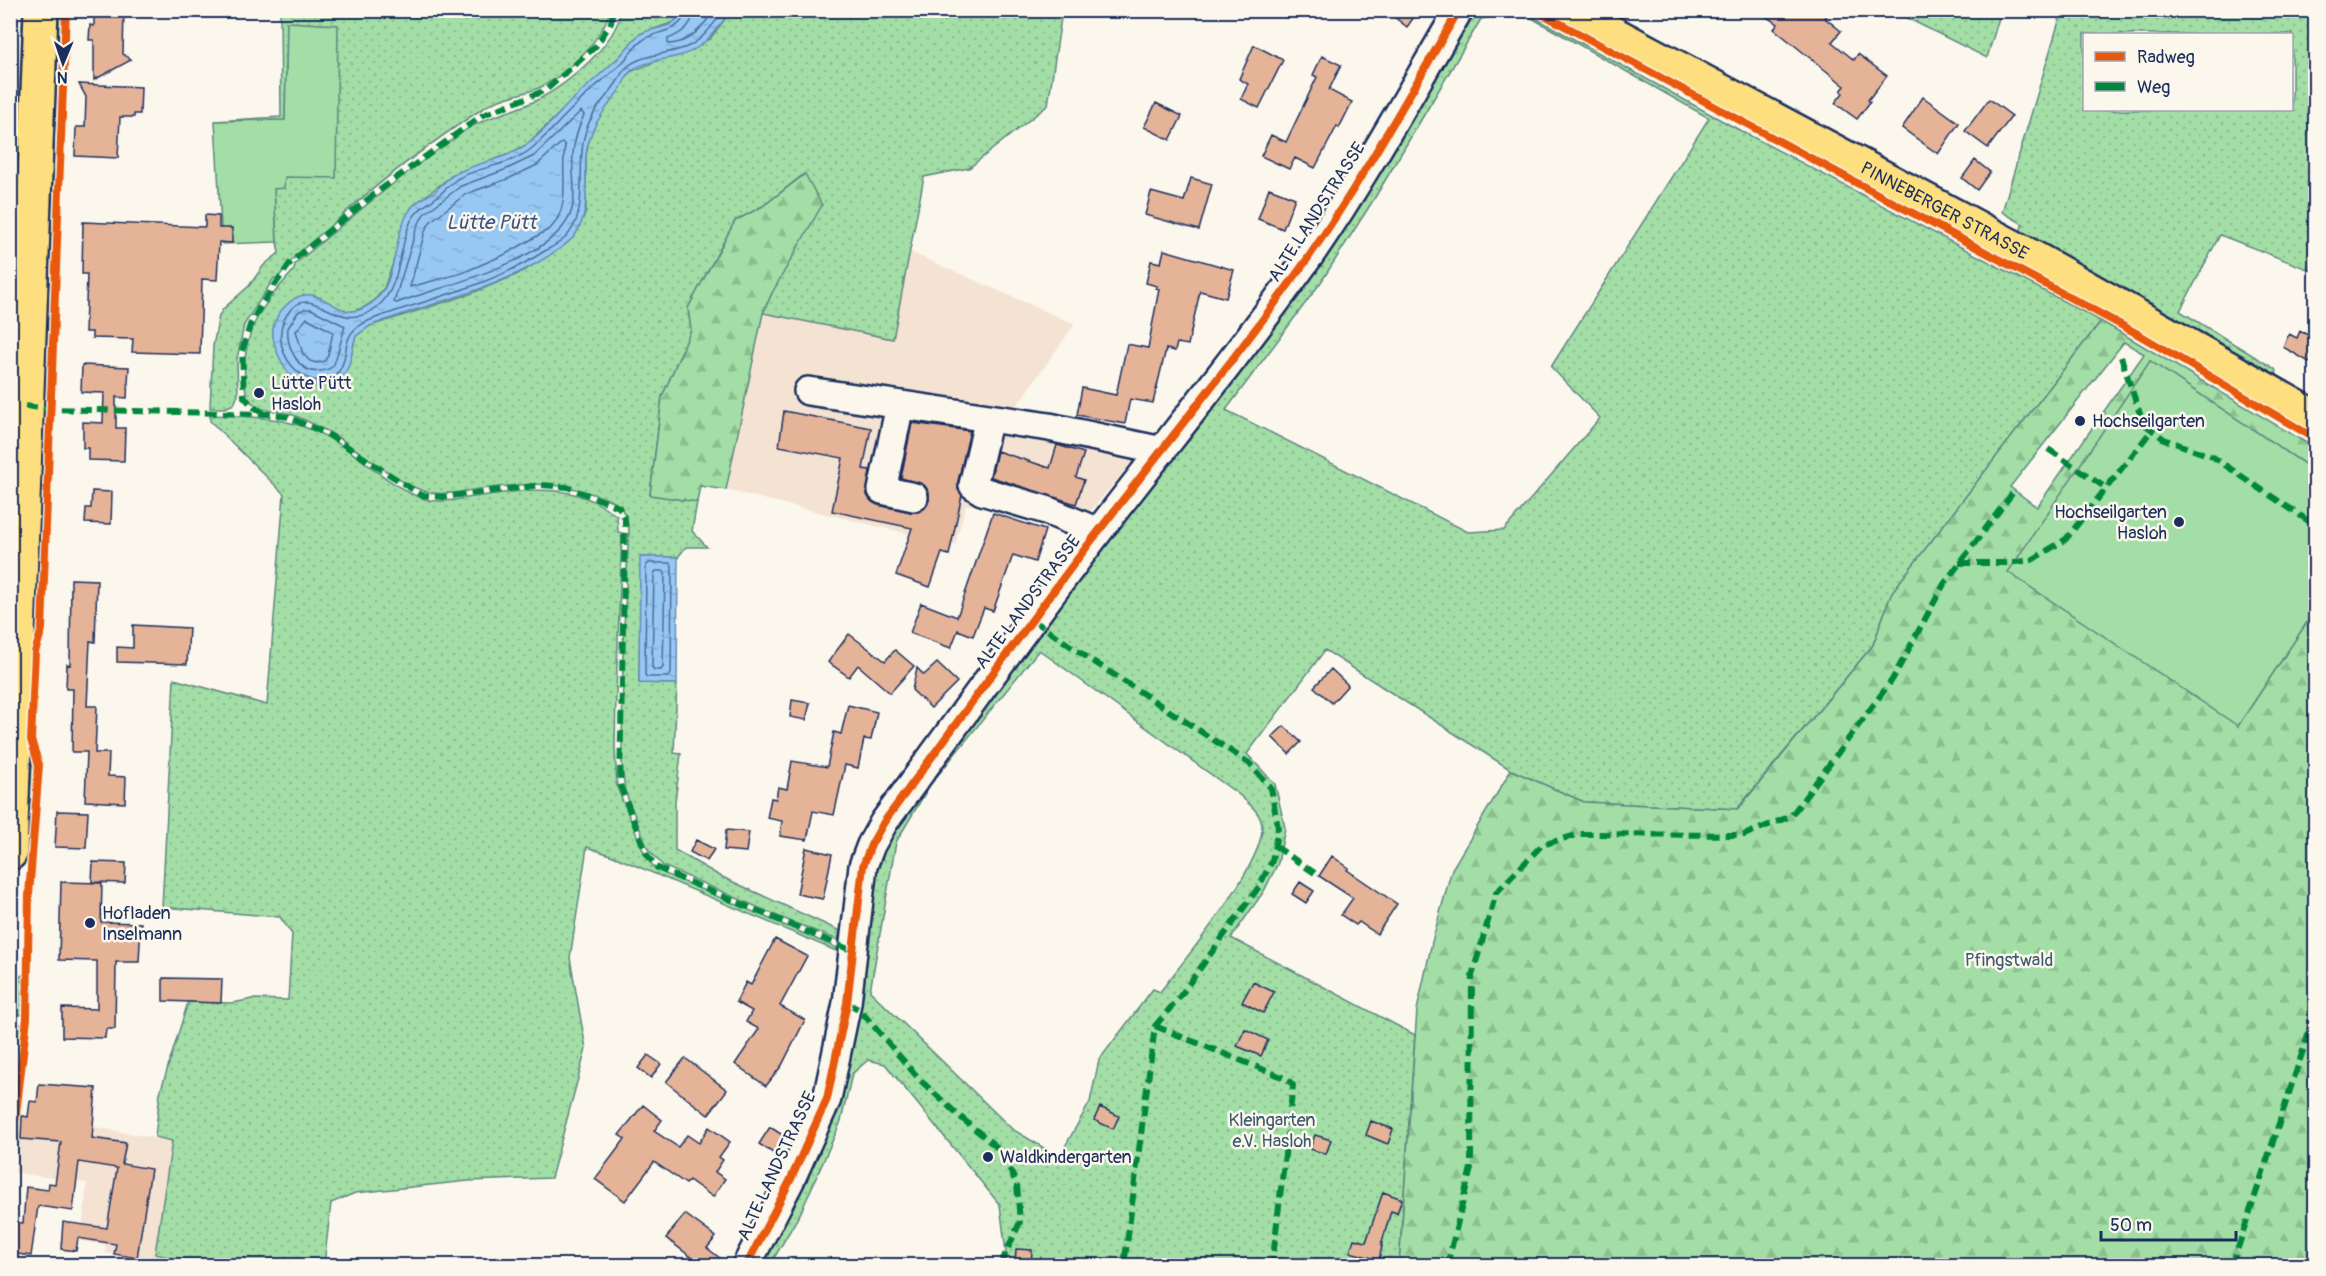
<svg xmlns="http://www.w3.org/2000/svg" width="2326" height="1276" font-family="Pangolin,sans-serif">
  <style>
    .built { fill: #f4e3d3 }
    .green { fill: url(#green-dots); stroke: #5e8682; stroke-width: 1.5; fill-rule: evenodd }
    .forest { fill: url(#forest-firs); stroke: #5e8682; stroke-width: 1.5; fill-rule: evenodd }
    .pitch { fill: #a2dea5; stroke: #5e8682; stroke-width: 1.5 }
    .water { fill: url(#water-ripples); stroke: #658bb7; stroke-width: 1.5 }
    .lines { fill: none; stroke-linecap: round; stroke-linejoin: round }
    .shore { stroke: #4c6c9a; stroke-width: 1.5 }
    .building { fill: #e5b398; stroke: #1b2f5e; stroke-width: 1.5 }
    .minor-casing { stroke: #1b2f5e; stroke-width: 32 }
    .major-casing { stroke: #1b2f5e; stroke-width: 38 }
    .minor { stroke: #fbf7ec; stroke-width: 27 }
    .major { stroke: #fddf80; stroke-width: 33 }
    .quiet { stroke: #00873e; stroke-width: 6; stroke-dasharray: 12 6; stroke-linecap: butt }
    .cycleway-casing { stroke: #fbf7ec; stroke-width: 11 }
    .cycleway { stroke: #e8590c; stroke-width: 8 }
    .poi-dot { fill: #1b2f5e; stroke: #fbf7ec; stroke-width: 2 }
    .labels { text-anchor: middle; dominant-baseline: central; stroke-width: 5; stroke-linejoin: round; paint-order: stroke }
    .street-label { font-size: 18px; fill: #1b2f5e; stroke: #fbf7ec }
    .poi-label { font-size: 18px; fill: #1b2f5e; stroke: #fbf7ec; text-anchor: start }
    .park-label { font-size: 18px; fill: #3d5b70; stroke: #fbf7ec }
    .water-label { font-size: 20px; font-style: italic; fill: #3a5583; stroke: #fbf7ec }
  </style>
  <defs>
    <pattern id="green-dots" width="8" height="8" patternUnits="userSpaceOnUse" patternTransform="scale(1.5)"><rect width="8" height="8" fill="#a2dea5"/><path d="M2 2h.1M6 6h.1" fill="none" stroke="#8bbf90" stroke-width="1.8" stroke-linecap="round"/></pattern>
    <pattern id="forest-firs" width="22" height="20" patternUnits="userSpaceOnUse" patternTransform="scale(1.5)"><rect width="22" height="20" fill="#a2dea5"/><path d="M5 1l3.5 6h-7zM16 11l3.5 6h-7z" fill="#8bbf90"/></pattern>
    <pattern id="water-ripples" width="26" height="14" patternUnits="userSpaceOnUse" patternTransform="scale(1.5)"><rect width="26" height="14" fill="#96c8f3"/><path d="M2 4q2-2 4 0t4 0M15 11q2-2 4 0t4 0" fill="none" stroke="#81acd3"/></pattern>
  </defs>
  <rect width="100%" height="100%" fill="#fbf7ec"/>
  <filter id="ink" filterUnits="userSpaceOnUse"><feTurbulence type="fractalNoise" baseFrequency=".0167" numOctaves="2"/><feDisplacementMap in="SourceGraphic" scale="12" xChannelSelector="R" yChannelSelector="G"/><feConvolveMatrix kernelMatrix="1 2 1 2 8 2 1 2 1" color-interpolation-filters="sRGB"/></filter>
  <g filter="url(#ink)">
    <path class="built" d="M910 252 1075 324 1012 412 1151 440 1076 528 1002 504 966 505 955 545 726 490 763 313 893 339Z
      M11 1112 172 1141 155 1254 201 1265H127L130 1257 105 1253 106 1245 81 1241 87 1183 11 1172Z"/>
    <path class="green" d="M53 11H63L61 54 59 56 53 53Z
      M280 11H609C605 37 565 76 541 87 523 95 501 96 485 107 433 141 382 179 336 221 314 241 295 252 278 278H274L244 325 237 359 238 395 234 404 225 408H210L213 346 219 316 223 309 249 286 264 265 279 253 277 242 274 189 285 177H336L287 23 285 120 215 121 281 117Z
      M621 11H682L674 22 640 34 620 56 526 145 502 157 454 174 414 205 384 288 374 301 363 308 350 312 339 309 314 295 273 335C281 361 293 392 325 384 334 382 340 379 345 372 352 362 352 348 356 336L370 326 470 294 516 275 554 252 575 235 586 212V156L590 134 597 119 630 72 710 39 731 11H1062L1048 105 969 168 924 177 893 339 763 313 772 293 804 174 763 206 735 221 688 308 691 330 662 397 650 494 697 502 692 531 707 547H686L678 557H641L639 683 677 684 674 753 681 754 675 802V850L718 875 840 931 838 940 782 918 663 866 648 849 625 791 622 765 623 646 629 529C624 502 615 501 590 493 547 479 517 485 473 490 458 492 439 496 424 491 395 483 356 446 327 431 318 427 298 416 290 414 280 411 265 412 255 405 247 400 245 390 245 382 241 330 262 306 294 270L295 264C350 218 405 172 464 131 488 115 515 112 539 99 568 84 616 44 621 11Z
      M1474 11H1523L1730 125 2101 321 1892 592 1873 645 1737 809 1584 802 1511 770 1325 650 1247 754 1275 784 1285 828 1278 863 1264 891 1231 938 1415 1035 1399 1265H1005L1007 1260 1000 1205 885 1064 868 1060 852 1074 841 1121 801 1212 770 1265 753 1266 835 1091 876 844 1461 24ZM1521 12 1709 118 1551 367 1600 418 1504 530 1468 532 1226 410 1321 282 1374 199 1481 19ZM1039 650 1238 794C1248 803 1262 813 1262 827 1263 866 1185 959 1160 992L1153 989 1099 1060 1090 1102 1059 1157 1012 1129 870 991 896 842 930 785Z
      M1893 11H2001L1987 58Z
      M2062 11H2315V272L2220 235 2180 311 2275 369 2282 387 2017 238 2023 224 2002 212ZM2084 34H2292V110H2084Z
      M51 170H55L56 175 53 278 49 282 47 281Z
      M48 299 51 300 47 391 46 394H42L46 301Z
      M210 415C262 417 295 416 341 445 366 461 400 494 429 500 444 503 459 499 474 497 527 490 573 480 617 516L618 532 622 533 616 694 615 747 617 787 645 855 656 870 837 948 836 951 613 856 587 847 570 958 586 1049 551 1178 468 1181 355 1193 331 1203 324 1265H201L155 1254 172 1141 155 1137 160 1093 188 1002 233 1003 252 999 288 1000 292 934 280 917 162 907 174 679 267 705 284 494 210 421Z
      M45 467 43 528 40 530 35 527 37 468Z
      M36 553 41 556C41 570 44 618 35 625Z
      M30 752 34 768 33 813H28Z
      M22 975 25 979 23 1015 14 1014 17 980Z
      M17 1022 23 1026 18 1083 10 1080 11 1049 14 1024Z"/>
    <path class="forest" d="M805 174 822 205 772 293 763 313 726 490 700 486 697 502 650 495 662 397 691 330 688 308 735 221 763 206Z
      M2101 321 2315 448V471L2150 361 2238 726 2315 610V1265L1399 1266 1417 1010 1432 942 1452 869 1511 770 1584 802 1738 809 1873 645 1892 592ZM2124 342 2144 354 2037 507 2010 487Z"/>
    <path class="pitch" d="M287 22 338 25 336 178 285 177 284 188 274 189 277 242 222 244 215 121 285 120Z
      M2150 361 2315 471V610L2238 726 2008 572Z"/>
    <path class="water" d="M682 11H731C716 29 706 47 682 55 667 60 642 61 630 72 626 76 624 83 621 88 605 110 589 127 586 155 584 183 592 210 575 235 568 245 557 250 547 257 492 292 430 302 370 326L356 336C351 349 352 368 341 378 331 387 308 388 298 381 283 372 269 341 274 324 279 309 297 290 315 296 338 303 346 322 372 303 401 282 390 228 415 204 420 199 428 196 434 192 441 186 447 178 455 174 477 162 505 160 526 145 543 133 557 115 572 100 587 86 603 72 619 57 626 51 632 39 640 34 650 28 665 29 674 22 677 19 680 14 682 11Z
      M640 557H678L677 684 639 683Z"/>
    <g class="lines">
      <path class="shore" d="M686 10C681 34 659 29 643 40 635 45 629 56 622 63 607 77 590 90 576 105 561 119 547 136 531 149 510 166 479 166 457 179 450 184 444 191 438 196 427 205 418 208 411 221 398 247 402 287 377 307 340 337 315 285 292 308 257 345 311 404 339 371 348 359 343 341 354 330 366 319 383 316 399 310 448 294 499 281 543 252 550 248 558 244 564 239 596 208 568 155 593 115 599 104 608 95 615 85 619 80 621 73 625 69 640 53 671 55 689 46 705 38 713 24 724 10
        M694 10C693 26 681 34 668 39V44C689 44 703 27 714 10
        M581 111 584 115C578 128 574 140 573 154 571 172 577 191 572 209 560 260 440 286 397 303L394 302 417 227 424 214 461 186 507 169 534 156Z
        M560 144 563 143 565 146C560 174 572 204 551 228L506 254 462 273 410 287 425 231 431 221 466 194 510 178 537 165Z
        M305 309H311L345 326C343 333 336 362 333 366 330 369 324 371 320 371 299 375 286 346 288 328L298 312Z
        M307 318 333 332 328 355 325 361 317 363 310 361 303 354 296 331Z
        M649 563H670L672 566 671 674 668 677H647L645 675 646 566Z
        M656 571H663L665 573 663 667 661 670H654L652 667 654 574Z"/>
    </g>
    <path class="building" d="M94 10H124L123 54 131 60 94 80V40H89L90 25 94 26Z
      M1385 10H1419L1407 27Z
      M1755 10H1831L1825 18 1841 31 1832 42 1854 60 1858 54 1887 76 1868 100 1870 102 1857 119 1835 103 1843 93 1841 91 1845 86 1774 29 1778 24Z
      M1254 45 1283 60 1259 108 1241 99 1248 84 1239 79Z
      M1322 56 1341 65 1329 90 1352 102 1339 128 1337 126 1315 168 1295 158 1289 169 1261 156 1271 135 1286 142 1317 77 1313 75Z
      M79 84 141 87 140 114H134V117H120L118 158 75 156 76 127H85L86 97Z
      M1923 97 1959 123 1938 154 1902 128Z
      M1989 99 2012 116 1988 148 1965 131Z
      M1156 103 1182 116 1170 140 1144 127Z
      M1975 160 1990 172 1977 190 1962 178Z
      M1191 178 1212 184 1199 230 1145 215 1151 192 1184 201Z
      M1269 188 1295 198 1283 229 1258 219Z
      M205 215 219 216V228H232V243L219 242 217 280 202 279 200 354 132 352 133 339 92 338V332H85L87 274H82L83 222 205 227Z
      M1164 250 1234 270 1226 298 1200 291 1188 345 1177 343 1175 351 1166 349 1153 403 1130 399 1125 424 1077 415 1082 388 1116 395 1127 344 1148 348 1159 289 1156 288 1157 286 1146 283 1151 261 1161 263Z
      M2300 331 2316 339V366L2283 347 2289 334 2297 338Z
      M82 365 129 367 127 398 116 397V428H125L124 461 88 460V448H83V422L103 423 104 393 81 392Z
      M784 411 871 428 863 469 870 470 867 495 871 501 878 505 911 512H918L925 508 929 500V492L924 485 901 478 912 423 970 431 958 481V490L962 495 949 555 942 553 930 587 896 575 912 528 832 511 843 458 779 446Z
      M1057 445 1084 453 1076 477 1084 480 1076 504 991 477 997 451 1050 468Z
      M92 491 112 492 111 524 85 523 86 508H91Z
      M993 513 1045 530 1035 562 1013 555 993 611 984 608 973 636 958 630 951 648 910 633 921 603 957 617Z
      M71 579 97 580 95 642 90 641 87 706H97L95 753H109L108 776 126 777 125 803 85 801 87 752H72L73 689H66L67 664 70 665Z
      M133 625 189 628 187 664 117 662V647L133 648Z
      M849 634 885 661 895 650 914 666 890 693 858 665 849 677 828 662Z
      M937 663 957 682 931 708 912 690 917 668 924 675Z
      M1331 669 1348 685 1332 703 1314 687Z
      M792 700 810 703 806 720 790 717Z
      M848 705 877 712 871 740 864 739 858 768 845 765 834 815 813 811 807 840 780 836 782 821 767 818 771 798 776 799 778 787 787 789 792 761 827 767 834 732 841 734Z
      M1284 726 1301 742 1289 754 1272 737Z
      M57 811 88 812 86 848 55 847Z
      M726 830 749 832 746 852 724 850Z
      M696 840 714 849 707 861 690 852Z
      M806 848 832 854 823 899 797 894Z
      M1332 856 1349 868 1347 870 1397 904 1377 934 1359 922 1356 925 1341 915 1353 898 1319 876Z
      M93 862 126 863 125 883 92 882Z
      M61 882 102 883 101 922 141 923 139 962H116L115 1029H106L105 1038 62 1037V1008L97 1009V961L59 960Z
      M1300 882 1314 891 1306 903 1292 894Z
      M775 939 807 956 780 1006 805 1020 782 1065 766 1086 735 1064 759 1029 746 1022 752 1011 736 1002 746 982 751 985Z
      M163 978 222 979 221 1003 163 1001Z
      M1253 982 1274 992 1263 1013 1242 1002Z
      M1245 1029 1268 1040 1261 1056 1237 1046Z
      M648 1055 661 1064 651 1078 638 1068Z
      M685 1058 727 1090 708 1115 666 1082Z
      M39 1084 96 1088 92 1138 126 1143 122 1164 151 1169 137 1258 114 1254 116 1244 78 1238 76 1251 61 1249 63 1222 107 1228 117 1168 79 1162 73 1211 38 1206 31 1256 11 1253 14 1222 23 1223 26 1187 48 1190 49 1183 55 1184 61 1142 21 1139 22 1116 28 1117 30 1101 37 1102Z
      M643 1105 662 1120 654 1131 678 1147 687 1135 699 1143 709 1127 730 1142 719 1157 723 1160 715 1172 725 1179 713 1197 689 1180 686 1184 654 1162 625 1201 595 1179 625 1139 619 1135Z
      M1100 1107 1119 1116 1113 1129 1094 1120Z
      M1371 1121 1393 1129 1388 1144 1366 1135Z
      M770 1127 784 1136 773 1153 759 1144Z
      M1315 1135 1331 1140 1326 1154 1310 1149Z
      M1383 1192 1402 1199 1397 1213 1391 1211 1381 1246H1382L1379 1260 1350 1252 1354 1239 1366 1242Z
      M685 1214 716 1237 707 1248 730 1266H703L666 1238Z
      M1016 1249 1032 1250 1031 1265 1015 1264Z"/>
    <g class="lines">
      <g class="minor-casing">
        <path id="minor" d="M808 391 1049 427 1162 451
          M900 405 882 490 914 497
          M989 418 973 485 982 491 1046 510 1098 532
          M746 1266 790 1181 827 1099 847 1003 863 866 871 845 884 822C956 725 1025 627 1098 532 1168 441 1241 352 1308 258 1363 179 1410 93 1459 10"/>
      </g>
      <g class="major-casing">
        <g id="major">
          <path id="s1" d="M1569 10 2039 261 2316 418"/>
          <path d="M10 853 41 10"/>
        </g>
      </g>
      <use href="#minor" class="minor"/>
      <use href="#major" class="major"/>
      <path class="quiet" d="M2121 357 2143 423 2164 439 2213 457 2316 526
        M25 406 50 409 267 414 288 417 327 434 421 495 443 497 542 485 567 487 619 507 625 519 620 785 646 853 656 867 675 876 853 951
        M264 413 255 408 244 397 242 351 250 325 261 305 291 262 373 195 481 116 546 90 595 47 611 23 613 10
        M2048 449 2106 488
        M1959 563H2008L2032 560 2066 539 2152 430
        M1033 620 1079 652 1249 763 1271 788 1278 828 1272 861 1258 888 1178 999 1155 1026 1124 1266
        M1275 846 1319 876
        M847 1003 860 1010 920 1080 958 1115 999 1149 1017 1184 1020 1222 1000 1266
        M1155 1026 1287 1079 1293 1085 1272 1266
        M1447 1266 1471 1168 1472 976 1496 893 1542 845 1580 834 1744 835 1791 816 1892 680 1944 584 2014 491
        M2232 1266 2316 1011"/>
      <g class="cycleway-casing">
        <path id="cycleway" d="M1535 10 2136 333 2316 439
          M10 1166 27 1018 29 895 39 765 31 740 35 652 42 629 66 10
          M746 1266 790 1181 827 1099 847 1003 863 866 871 845 884 822C956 725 1025 627 1098 532 1168 441 1241 352 1308 258 1363 179 1410 93 1459 10"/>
      </g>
      <use href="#cycleway" class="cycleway"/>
    </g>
  </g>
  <g class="poi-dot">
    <circle cx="259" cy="393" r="6"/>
    <circle cx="2080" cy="421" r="6"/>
    <circle cx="2179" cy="522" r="6"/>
    <circle cx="90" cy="923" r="6"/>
    <circle cx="988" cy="1157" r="6"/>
  </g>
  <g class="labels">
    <g class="street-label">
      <text stroke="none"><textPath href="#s1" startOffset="426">PINNEBERGER STRASSE</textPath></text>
      <text transform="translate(1317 212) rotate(-57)">ALTE LANDSTRASSE</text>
      <text transform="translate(1028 602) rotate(-53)">ALTE LANDSTRASSE</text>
      <text transform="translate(777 1166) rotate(-65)">ALTE LANDSTRASSE</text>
    </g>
    <g class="poi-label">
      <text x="271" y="383">Lütte Pütt<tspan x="271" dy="21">Hasloh</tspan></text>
      <text x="2092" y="421">Hochseilgarten</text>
      <text x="2167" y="512" text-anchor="end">Hochseilgarten<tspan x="2167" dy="21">Hasloh</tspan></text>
      <text x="102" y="913">Hofladen<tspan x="102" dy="21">Inselmann</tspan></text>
      <text x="1000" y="1157">Waldkindergarten</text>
    </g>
    <g class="park-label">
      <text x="2009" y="960">Pfingstwald</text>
      <text x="1272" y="1120">Kleingarten<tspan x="1272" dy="21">e.V. Hasloh</tspan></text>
    </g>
    <g class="water-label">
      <text x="491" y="222">Lütte Pütt</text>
    </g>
  </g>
  <rect width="2326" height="1276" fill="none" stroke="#fbf7ec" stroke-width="36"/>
  <rect x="18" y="18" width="2290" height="1240" fill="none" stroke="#1b2f5e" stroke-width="2" filter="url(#ink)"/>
  <rect x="2083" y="33" width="210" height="78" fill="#fbf7ec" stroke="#a1a7b3" stroke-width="1.5"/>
  <rect x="2095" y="52" width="30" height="9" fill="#e8590c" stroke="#a1a7b3" stroke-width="1.5"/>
  <text x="2137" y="63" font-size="18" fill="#1b2f5e">Radweg</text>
  <rect x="2095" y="82" width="30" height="9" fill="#00873e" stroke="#a1a7b3" stroke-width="1.5"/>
  <text x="2137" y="93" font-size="18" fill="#1b2f5e">Weg</text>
  <g transform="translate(63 63) rotate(182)" stroke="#fbf7ec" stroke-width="4.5" paint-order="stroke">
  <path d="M0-4.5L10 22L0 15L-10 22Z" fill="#1b2f5e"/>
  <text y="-9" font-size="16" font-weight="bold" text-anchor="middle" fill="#1b2f5e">N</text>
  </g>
  <path d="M2101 1231v9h135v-9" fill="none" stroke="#1b2f5e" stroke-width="3"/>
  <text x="2110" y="1231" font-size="18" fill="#1b2f5e" stroke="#fbf7ec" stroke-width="4.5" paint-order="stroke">50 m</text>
</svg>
